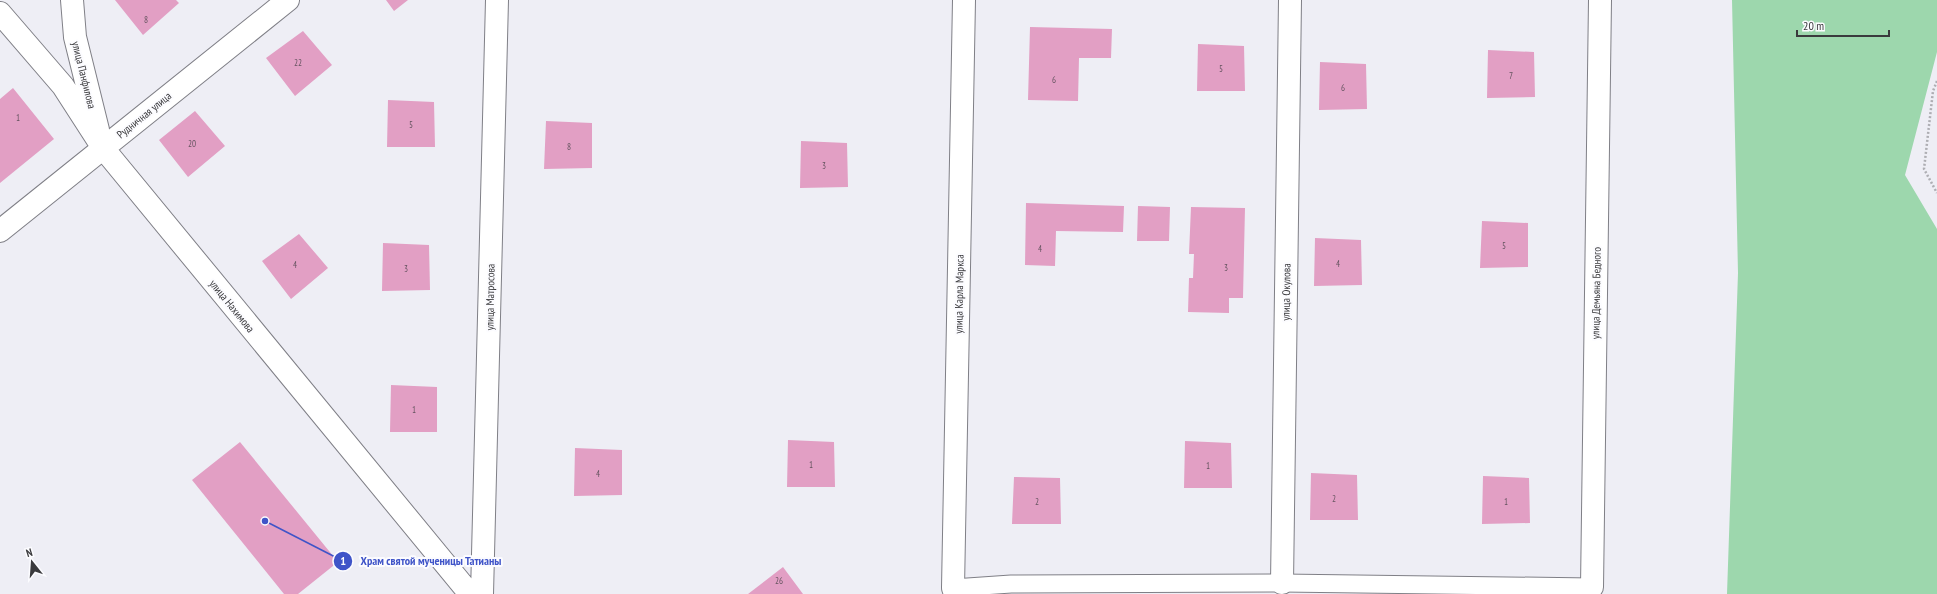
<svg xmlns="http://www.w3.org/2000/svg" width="1937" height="594" font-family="'PT Sans Narrow',sans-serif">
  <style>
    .green { fill: #9dd7ad }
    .building { fill: #e29fc4 }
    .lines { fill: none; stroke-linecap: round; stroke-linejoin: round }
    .lane-casing { stroke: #7f7f86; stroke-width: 19 }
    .street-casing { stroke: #7f7f86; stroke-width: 24 }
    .secondary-casing { stroke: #7f7f86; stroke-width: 24 }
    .path { stroke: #aeaeb3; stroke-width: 2.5; stroke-dasharray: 2 2; stroke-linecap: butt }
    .lane { stroke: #fff; stroke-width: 17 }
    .street { stroke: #fff; stroke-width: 22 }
    .secondary { stroke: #fff; stroke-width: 22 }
    .labels { text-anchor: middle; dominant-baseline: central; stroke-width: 4; stroke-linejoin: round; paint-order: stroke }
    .number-label { font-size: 9px; fill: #64535f }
    .street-label { font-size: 11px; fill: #3a3a3d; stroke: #fcfcff }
    .leader { fill: none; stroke: #3f54c8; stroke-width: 1.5 }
    .callout-dot { fill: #3f54c8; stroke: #fcfcff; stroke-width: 1.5 }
    .mark-label { font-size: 12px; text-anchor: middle; font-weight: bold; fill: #fff }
    .callout-label { font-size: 12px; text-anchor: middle; font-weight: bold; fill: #3f54c8; stroke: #fcfcff; stroke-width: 4; stroke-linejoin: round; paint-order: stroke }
  </style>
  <rect width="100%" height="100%" fill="#eeeef5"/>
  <path class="green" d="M1732 0H1937V52L1905 175 1937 229V594H1727L1738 273Z"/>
  <path class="building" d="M115 0H176L179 3 143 35Z
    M386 0H408L394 11Z
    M1030 27 1112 29 1111 58H1079L1078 101 1028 100Z
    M303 31 332 65 295 96 266 58Z
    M1198 44 1244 46 1245 91H1197Z
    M1488 50 1534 52 1535 97 1487 98Z
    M1320 62 1366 64 1367 109 1319 110Z
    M13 88 54 139 0 183V99Z
    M388 100 434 102 435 147H387Z
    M195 111 225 146 188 177 159 140Z
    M546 121 592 123V168L544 169Z
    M801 141 847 143 848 187 800 188Z
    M1026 203 1124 206 1123 232 1056 231 1055 266 1025 265Z
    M1138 206 1170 207 1169 241H1137Z
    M1191 207 1245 208 1243 298H1229V313L1188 312 1189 278H1193L1194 254H1189Z
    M1482 221 1528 223V267L1480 268Z
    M299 234 328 268 291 299 262 261Z
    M1315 238 1361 240 1362 285 1314 286Z
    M383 243 429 245 430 290 382 291Z
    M391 385 437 387V432H390Z
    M788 440 834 442 835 487H787Z
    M1185 441 1231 443 1232 488H1184Z
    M240 442 338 562 298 594H284L192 480Z
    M575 448 622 450V495L574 496Z
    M1311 473 1357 475 1358 520H1310Z
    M1483 476 1529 478 1530 523 1482 524Z
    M1014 477 1060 478 1061 524H1012Z
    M783 567 803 594H748Z"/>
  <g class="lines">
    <g class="lane-casing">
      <path id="lane" d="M953 588 1011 584 1282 583 1592 587"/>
    </g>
    <g class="street-casing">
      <path id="street" d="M72 0 75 37 98 130
        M0 13 63 86 103 148 470 594
        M0 231 288 0
        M1282 583 1290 0
        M1592 587 1600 0
        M482 594 497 0"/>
    </g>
    <g class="secondary-casing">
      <path id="secondary" d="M955 594 953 588 964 0"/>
    </g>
    <path class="path" d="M1937 81 1933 91 1924 169 1937 193"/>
    <use href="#lane" class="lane"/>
    <use href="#street" class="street"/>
    <use href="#secondary" class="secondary"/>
  </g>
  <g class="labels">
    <g class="number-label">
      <text x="146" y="19">8</text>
      <text x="298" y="62">22</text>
      <text x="1221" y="68">5</text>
      <text x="1511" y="75">7</text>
      <text x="1054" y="79">6</text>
      <text x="1343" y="87">6</text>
      <text x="18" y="117">1</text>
      <text x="411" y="124">5</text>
      <text x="192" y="143">20</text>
      <text x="569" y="146">8</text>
      <text x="824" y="165">3</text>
      <text x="1504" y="245">5</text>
      <text x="1040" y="248">4</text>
      <text x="1338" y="263">4</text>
      <text x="295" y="264">4</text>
      <text x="1226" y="267">3</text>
      <text x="406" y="268">3</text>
      <text x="414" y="409">1</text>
      <text x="811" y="464">1</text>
      <text x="1208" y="465">1</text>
      <text x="598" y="473">4</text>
      <text x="1334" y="498">2</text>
      <text x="1037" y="501">2</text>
      <text x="1506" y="501">1</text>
      <text x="779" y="580">26</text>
    </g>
    <g class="street-label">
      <text transform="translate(84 75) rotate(76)">улица Панфилова</text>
      <text transform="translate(144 115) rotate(-39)">Рудничная улица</text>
      <text transform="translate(1286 292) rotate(-89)">улица Окулова</text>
      <text transform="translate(1596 293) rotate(-89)">улица Демьяна Бедного</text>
      <text transform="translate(959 294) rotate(-89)">улица Карла Маркса</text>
      <text transform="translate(490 297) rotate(-89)">улица Матросова</text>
      <text transform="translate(232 306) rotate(51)">улица Нахимова</text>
    </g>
  </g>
  <path class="leader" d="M265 521L343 561"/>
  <g class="callout-dot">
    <circle cx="265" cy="521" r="4"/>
    <circle cx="343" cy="561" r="10"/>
  </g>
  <g class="mark-label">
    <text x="343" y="565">1</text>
  </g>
  <g class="callout-label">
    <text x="431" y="565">Храм святой мученицы Татианы</text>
  </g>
  <g transform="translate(32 562) rotate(343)" stroke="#fcfcff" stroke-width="3" paint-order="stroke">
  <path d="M0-3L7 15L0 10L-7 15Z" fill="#3a3a3d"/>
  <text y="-6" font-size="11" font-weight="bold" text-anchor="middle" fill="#3a3a3d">N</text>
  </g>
  <path d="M1797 30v6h92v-6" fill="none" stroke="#3a3a3d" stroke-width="2"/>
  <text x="1803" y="30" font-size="12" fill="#3a3a3d" stroke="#fcfcff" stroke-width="3" paint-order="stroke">20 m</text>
</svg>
